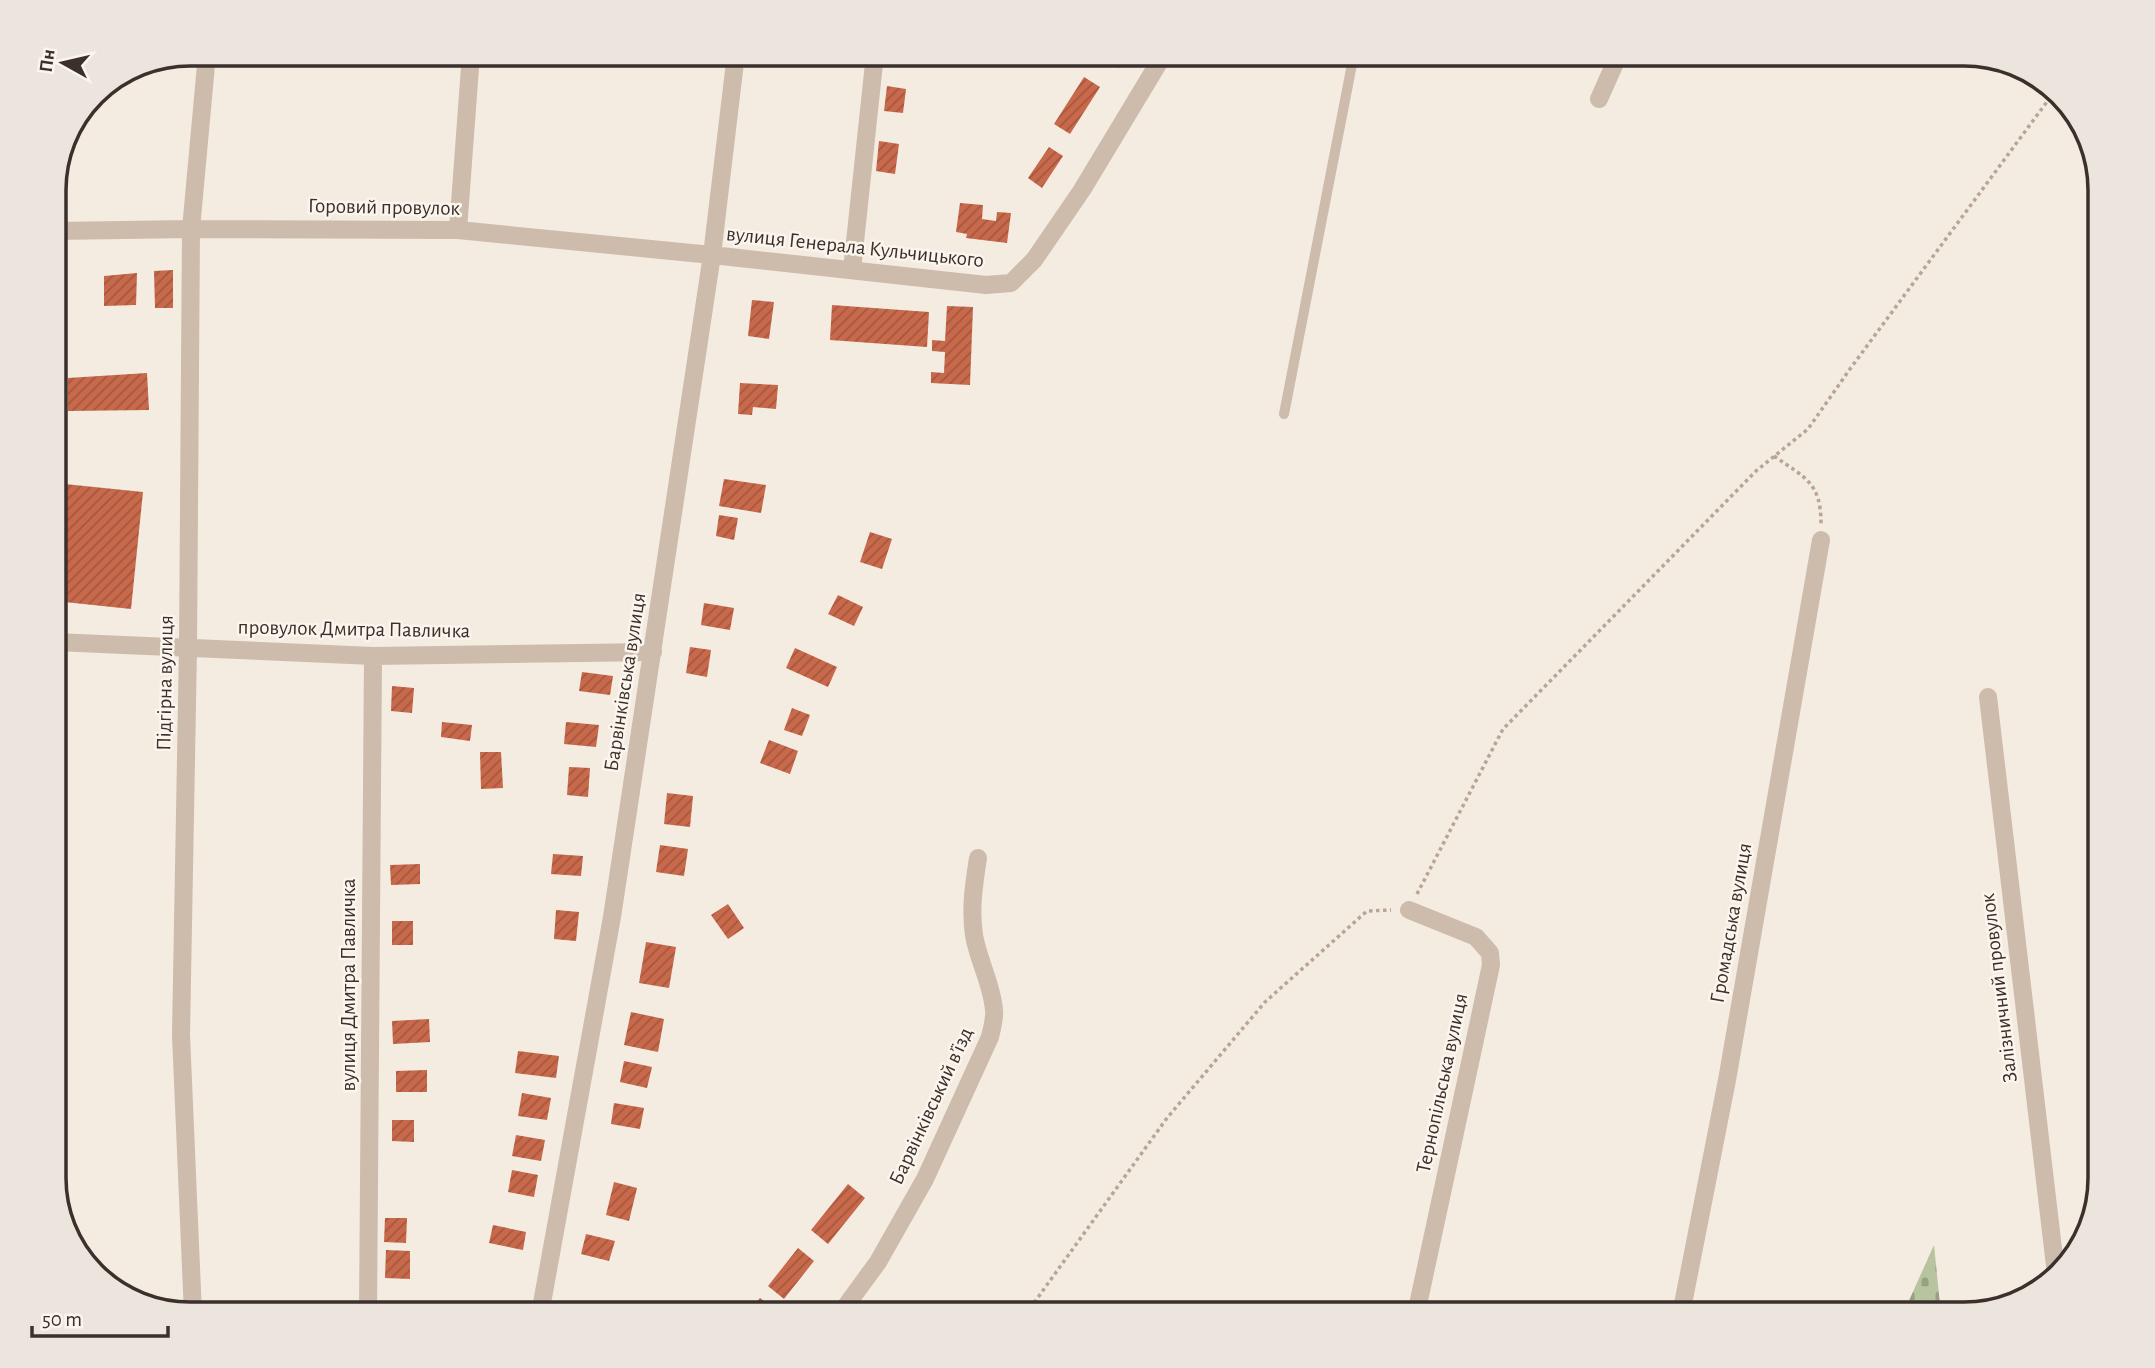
<svg xmlns="http://www.w3.org/2000/svg" width="2155" height="1368" font-family="'Alegreya Sans',sans-serif">
  <style>
    .cemetery { fill: url(#cemetery-stones) }
    .building { fill: url(#building-hatch) }
    .lines { fill: none; stroke-linecap: round; stroke-linejoin: round }
    .path { stroke: #b9a596; stroke-width: 3.5; stroke-dasharray: 3.5 3.5; stroke-linecap: butt }
    .service { stroke: #cdbbac; stroke-width: 10 }
    .minor { stroke: #cdbbac; stroke-width: 18 }
    .tertiary { stroke: #cdbbac; stroke-width: 18 }
    .labels { text-anchor: middle; dominant-baseline: central; stroke-width: 5; stroke-linejoin: round; paint-order: stroke }
    .street-label { font-size: 21px; fill: #3b302b; stroke: #fbf5ee }
    .rim { fill: none; stroke: #3b302b; stroke-width: 3.5 }
  </style>
  <defs>
    <pattern id="cemetery-stones" width="16" height="16" patternUnits="userSpaceOnUse" patternTransform="scale(1.75)"><rect width="16" height="16" fill="#b8c4a0"/><path d="M2 7V4a2 2 0 0 1 4 0v3zM10 15v-3a2 2 0 0 1 4 0v3z" fill="#97a083"/></pattern>
    <pattern id="building-hatch" width="6" height="6" patternUnits="userSpaceOnUse" patternTransform="scale(1.75)"><rect width="6" height="6" fill="#c8694b"/><path d="M-1 1l2-2M0 6l6-6M5 7l2-2" fill="none" stroke="#a4573f"/></pattern>
  </defs>
  <rect width="100%" height="100%" fill="#f4ebe1"/>
  <path class="cemetery" d="M1934 1245 1941 1314H1903Z"/>
  <path class="building" d="M889 54H911V59L889 58Z
    M1099 54H1128L1118 68Z
    M1084 77 1100 87 1070 134 1054 124Z
    M887 86 906 89 903 113 884 111Z
    M879 141 899 144 895 174 876 171Z
    M1049 147 1063 156 1042 188 1028 178Z
    M960 203 983 205 982 219 996 221 997 212 1011 213 1007 243 966 238 967 234 956 232Z
    M173 270V308H155L154 271Z
    M137 273 136 305 104 306V276Z
    M752 300 774 302 769 339 748 336Z
    M832 305 929 312 927 347 830 340Z
    M947 306 973 307 970 385 931 383V372L944 373 945 352 932 351V340L945 341Z
    M147 373 149 410 68 411V378Z
    M740 383 778 385 776 409 753 407 752 415 738 414Z
    M724 479 766 485 761 513 719 506Z
    M55 483 143 492 131 609 55 601V572H58L63 527 55 526Z
    M719 515 738 518 734 540 716 536Z
    M870 532 892 539 882 569 860 562Z
    M838 595 863 607 854 626 828 614Z
    M704 603 734 608 730 630 701 625Z
    M690 647 711 650 707 677 686 673Z
    M795 648 837 667 828 687 786 668Z
    M582 672 613 676 610 695 579 691Z
    M392 686 414 688 412 713 391 711Z
    M792 708 810 715 802 736 784 730Z
    M442 722 472 725 470 741 441 737Z
    M566 722 599 725 596 747 564 744Z
    M769 740 798 751 790 774 760 763Z
    M480 752H501L503 788 481 789Z
    M569 767 590 768 588 797 567 795Z
    M667 793 693 796 690 827 664 824Z
    M660 845 688 849 684 876 656 872Z
    M553 854 583 856 581 876 551 874Z
    M420 864V884L391 885 390 865Z
    M728 904 744 928 728 939 711 915Z
    M556 910 579 912 576 941 554 939Z
    M392 921H413V945H392Z
    M646 942 676 947 669 988 639 983Z
    M631 1012 664 1019 658 1052 624 1045Z
    M429 1019 430 1042 393 1044 392 1021Z
    M518 1051 559 1056 556 1078 515 1073Z
    M624 1061 652 1067 647 1088 620 1082Z
    M427 1070V1092H396V1071Z
    M522 1093 551 1098 547 1120 518 1116Z
    M614 1103 644 1108 640 1129 611 1124Z
    M392 1120H414V1142L392 1141Z
    M516 1135 545 1140 541 1161 512 1156Z
    M512 1170 538 1175 534 1197 508 1192Z
    M614 1182 637 1188 629 1221 606 1215Z
    M848 1184 865 1198 828 1244 811 1230Z
    M385 1218H407L406 1243 384 1242Z
    M493 1225 526 1232 523 1250 489 1243Z
    M586 1234 615 1241 609 1261 581 1254Z
    M798 1248 814 1261 784 1299 768 1286Z
    M386 1250 410 1251V1279L385 1278Z
    M760 1298 777 1311 775 1314H748Z
    M571 1306 601 1313V1314H569Z"/>
  <g class="lines">
    <path class="path" d="M1774 456C1805 478 1821 482 1821 524
      M1417 894 1503 729 1756 471 1808 429 1850 369 2049 99 2056 94
      M1026 1314 1167 1118 1265 1002 1367 911 1391 910"/>
    <path class="service" d="M1284 414 1354 54"/>
    <path class="minor" d="M1599 99 1619 54
      M458 230 471 54
      M55 231 191 229 458 230 712 255
      M852 270 875 54
      M55 642 373 656 653 652
      M1988 697 2056 1274
      M1409 910 1476 937 1490 953 1491 965 1416 1314
      M193 1314 181 1035 188 648 191 229 207 54
      M368 1314 373 656
      M840 1314 878 1262 925 1179 990 1037C992 1028 995 1018 994 1010 992 984 978 960 974 935 970 909 974 884 978 858
      M1681 1314 1727 1080 1821 540"/>
    <path class="tertiary" d="M712 255 986 285 1011 283 1034 260 1082 190 1164 54
      M540 1314 612 917 712 255 736 54"/>
  </g>
  <g class="labels">
    <g class="street-label">
      <text transform="translate(384 207) rotate(1)">Горовий провулок</text>
      <text transform="translate(855 247) rotate(6)">вулиця Генерала Кульчицького</text>
      <text transform="translate(354 629) rotate(1)">провулок Дмитра Павличка</text>
      <text transform="translate(625 682) rotate(-81)">Барвінківська вулиця</text>
      <text transform="translate(165 683) rotate(-89)">Підгірна вулиця</text>
      <text transform="translate(1731 923) rotate(-80)">Громадська вулиця</text>
      <text transform="translate(348 985) rotate(-90)">вулиця Дмитра Павличка</text>
      <text transform="translate(1999 988) rotate(-97)">Залізничний провулок</text>
      <text transform="translate(1442 1083) rotate(-78)">Тернопільська вулиця</text>
      <text transform="translate(931 1106) rotate(-65)">Барвінківський в’їзд</text>
    </g>
  </g>
  <path d="M0 0H2155V1368H0ZM190 66H1964A124 124 0 0 1 2088 190V1178A124 124 0 0 1 1964 1302H190A124 124 0 0 1 66 1178V190A124 124 0 0 1 190 66Z" fill="#ece5de" fill-rule="evenodd"/>
  <path class="rim" d="M190 66H1964A124 124 0 0 1 2088 190V1178A124 124 0 0 1 1964 1302H190A124 124 0 0 1 66 1178V190A124 124 0 0 1 190 66Z"/>
  <g transform="translate(63 63) rotate(278)" stroke="#fbf5ee" stroke-width="5" paint-order="stroke">
  <path d="M0-5L12 26L0 18L-12 26Z" fill="#3b302b"/>
  <text y="-10" font-size="19" font-weight="bold" text-anchor="middle" fill="#3b302b">Пн</text>
  </g>
  <path d="M32 1326v10h136v-10" fill="none" stroke="#3b302b" stroke-width="3.5"/>
  <text x="42" y="1326" font-size="21" fill="#3b302b" stroke="#fbf5ee" stroke-width="5" paint-order="stroke">50 m</text>
</svg>
